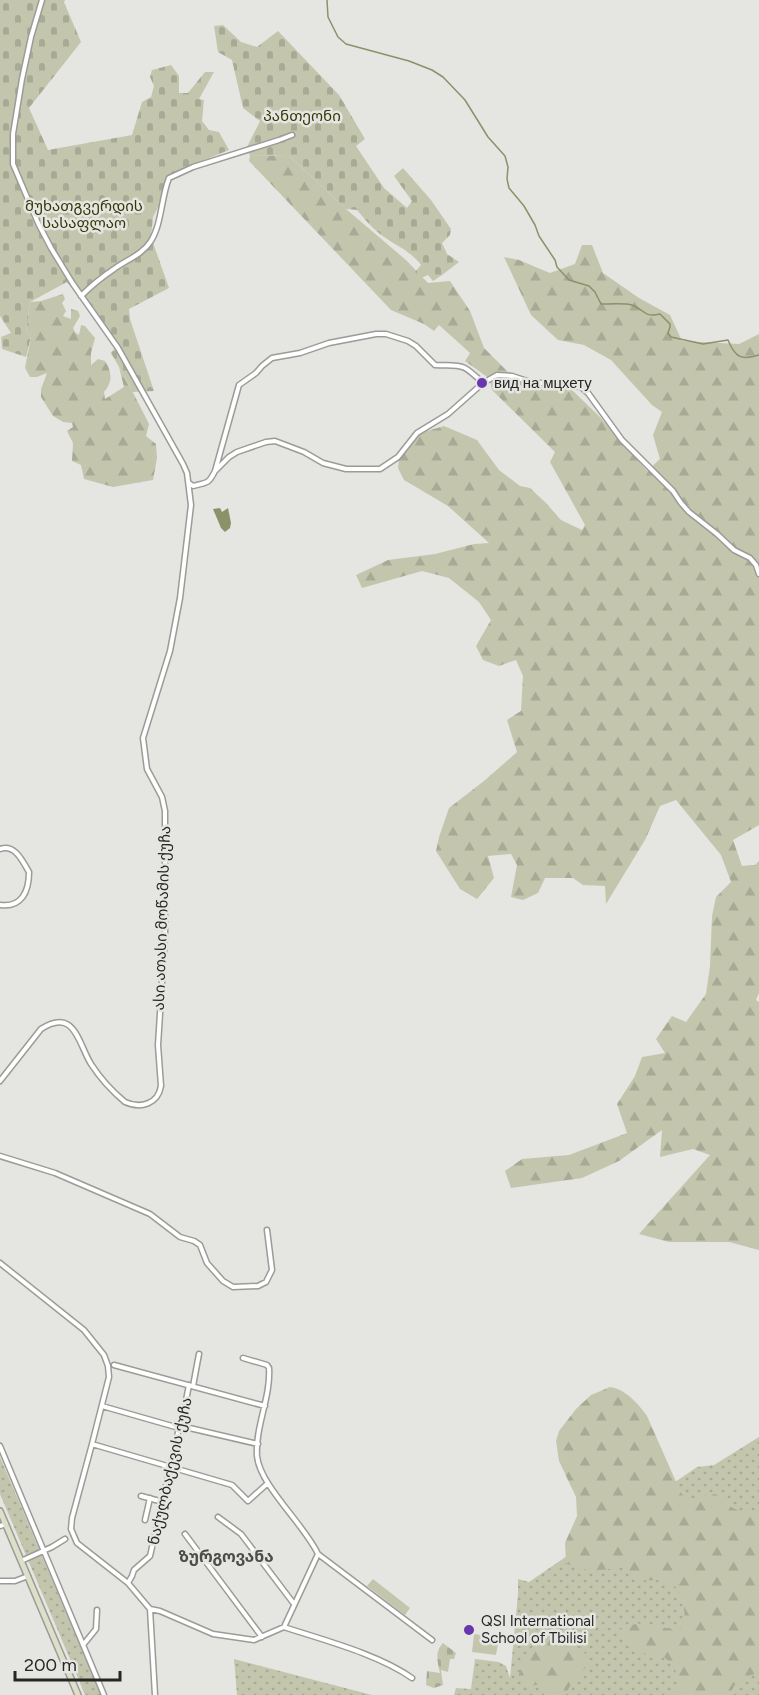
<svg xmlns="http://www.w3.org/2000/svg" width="759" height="1695" font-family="Figtree,'Noto Sans Georgian',sans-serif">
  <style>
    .grass { fill: url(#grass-dots) }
    .forest { fill: url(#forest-firs) }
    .cemetery { fill: url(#cemetery-stones) }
    .pitch { fill: #c3c6ad }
    .water { fill: #8c9169 }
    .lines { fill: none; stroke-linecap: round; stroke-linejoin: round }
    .stream { stroke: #8c9169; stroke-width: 1.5 }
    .street-casing { stroke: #9b9b98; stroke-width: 7 }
    .secondary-casing { stroke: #9b9b98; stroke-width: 8 }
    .street { stroke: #fff; stroke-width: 4 }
    .secondary { stroke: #dddfc9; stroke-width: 5 }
    .poi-dot { fill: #6836ad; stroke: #e5e6e2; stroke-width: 2 }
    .labels { text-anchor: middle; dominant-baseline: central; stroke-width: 5; stroke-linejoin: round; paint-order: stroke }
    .park-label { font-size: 15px; fill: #353805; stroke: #e5e6e2 }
    .poi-label { font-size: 15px; fill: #262624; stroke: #e5e6e2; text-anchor: start }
    .street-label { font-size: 15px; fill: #262624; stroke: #e5e6e2 }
    .neighbourhood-label { font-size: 16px; font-weight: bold; fill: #4c4c49; stroke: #e5e6e2 }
  </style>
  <defs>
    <pattern id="grass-dots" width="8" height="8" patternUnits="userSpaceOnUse" patternTransform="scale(1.5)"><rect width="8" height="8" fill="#c3c6ad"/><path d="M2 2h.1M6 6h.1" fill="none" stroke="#a7aa95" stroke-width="1.8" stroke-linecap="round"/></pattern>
    <pattern id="forest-firs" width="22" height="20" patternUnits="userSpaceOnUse" patternTransform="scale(1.5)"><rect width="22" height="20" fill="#c3c6ad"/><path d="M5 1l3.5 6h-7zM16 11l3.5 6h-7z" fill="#a7aa95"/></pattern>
    <pattern id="cemetery-stones" width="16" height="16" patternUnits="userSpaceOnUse" patternTransform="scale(1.5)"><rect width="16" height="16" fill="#c3c6ad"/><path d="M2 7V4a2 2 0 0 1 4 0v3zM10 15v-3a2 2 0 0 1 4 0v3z" fill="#a7aa95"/></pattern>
  </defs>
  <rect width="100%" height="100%" fill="#e5e6e2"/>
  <path class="grass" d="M759 1437V1695H454L456 1688 471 1689 475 1659 499 1662 506 1666 510 1678 518 1594V1579L529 1582 697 1467 714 1465Z
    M0 1457 101 1695H85L75 1671 0 1494Z
    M234 1659 372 1695H237Z"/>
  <path class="forest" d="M288 155 346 209 406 260 428 283 450 281 470 311 484 348 508 372 572 390 600 417 647 471 660 459 653 435 662 412 652 405 611 360 584 345 558 340 531 315 504 257 519 260 550 273 575 264 582 245H592L603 273 639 298 670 315 682 341 739 344 759 334V825L733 840 742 866 755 865 759 861V993L756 1000 759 1002V1250L729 1242H669L639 1234 710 1155 693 1149 660 1157 662 1130 619 1161 582 1178 511 1188 505 1171 522 1159 569 1155 627 1133 617 1104 635 1076 642 1057 665 1053 656 1039 672 1016 686 1022 706 994 710 966 712 916 716 897 731 882 721 855 676 800 660 806 645 840 606 904 605 886 583 885 573 878H545L538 893 523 900 511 897 517 865 511 854 488 856 494 878 477 899 460 889 436 851 439 837 449 808 484 781 517 752 507 720 521 711 523 676 516 660 499 666 483 660 476 646 491 620 479 602 449 578 422 571 362 588 356 575 388 560 435 554 474 544 489 543 448 506 404 480 398 468 399 459 404 447 420 433 444 426 477 440 499 470 520 486 530 488 546 503 561 520 582 530 585 525 550 462 555 452 492 390 490 379 465 361 470 353 439 325 434 331 424 324 391 310 249 161 250 156Z
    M63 294 65 299 62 303 66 311 63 316 71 319V309L78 311 80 316 73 328 75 332 79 335 81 325 85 326 95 338 91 353V365L98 359 105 361C112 372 113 382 104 392L105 399 124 387 119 367C130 385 139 405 149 424L146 436 156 444 157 458 153 480 113 487 84 479 81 465 72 461 73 443 67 431 73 427 72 423 63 422 53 416 41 397V389L47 373 37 377H30L25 368 31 336 26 332 30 302 41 301Z
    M610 1387C625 1389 638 1403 647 1416L681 1493 687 1500 715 1494 724 1499 731 1507 739 1511 759 1513V1673C746 1676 733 1680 731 1695H674C683 1676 675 1667 661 1654H646L622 1639 620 1630C638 1618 658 1626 677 1631L685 1625C684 1602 685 1584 658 1580 652 1580 644 1581 639 1579 634 1576 631 1570 624 1568 620 1567 614 1569 610 1569 594 1571 580 1571 566 1563L565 1543 577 1516 576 1497 559 1461 556 1441 559 1431 576 1409 591 1395Z
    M546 1634H556L566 1646 576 1648 585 1653 589 1662 586 1667 574 1679 565 1695H544L548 1690 547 1685 543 1684 529 1686 521 1681 518 1678C522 1660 531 1645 546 1634Z"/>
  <path class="cemetery" d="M0 0H65L64 2 81 42 29 108 48 150 132 135 142 102 151 97 154 86 150 77 152 70 171 65 179 76V93H188L205 72H214L199 99 204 100 202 121 209 130 219 132 229 150 177 171 153 217 151 237 169 288 129 309 130 319 154 391 132 392 130 386 111 353 118 344 67 282 30 302 26 332 31 336 26 357 2 349 1 337 11 333 0 316Z
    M223 25 241 42 257 47 278 31 339 95 365 139 356 146 384 188 407 208 412 201 394 176 403 168 431 200 451 229 450 235 442 243 447 254 459 262 442 275 433 281 428 275 421 278 415 272 421 265C410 250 394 245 380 234 371 227 364 218 357 210L346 209 288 155 250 156 247 147 260 121 243 108 232 60 218 52 214 26Z
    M443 1643 456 1653 454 1659H450L448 1672 441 1670 443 1685 434 1688 426 1685 427 1671 440 1673C438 1664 434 1652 443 1643Z"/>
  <path class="pitch" d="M373 1579 410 1608 405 1615 367 1586Z
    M474 1634 499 1637 496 1655 472 1652Z"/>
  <path class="water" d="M220 508 222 512 228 508 231 523 230 528 225 532 221 528 213 509Z"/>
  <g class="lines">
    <path class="stream" d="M327 0 328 17 338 37 346 44 409 61 432 70 443 77 465 100 488 137 505 156 508 167 507 179 509 188 524 206 535 225 539 236 555 260 557 267 569 280 589 286 595 292 601 304C609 304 627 303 632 305 645 310 644 318 660 314L670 324V327L668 333 671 337 703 344 728 340C735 357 741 361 759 355"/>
    <g class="street-casing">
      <path id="street" d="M81 296C91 286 102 277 114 269 126 260 142 255 151 241 162 223 161 198 169 178L193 167 279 140 292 135
        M215 471 229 457 237 452 266 442 275 441 304 452 323 463 346 469H380L398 457 417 433 448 414 483 383 497 375 512 376 530 382 581 387 588 393 622 440 673 491 681 503 689 512 717 534 734 550 750 558 756 565 759 574
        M189 483 193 486C207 482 208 485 215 471L239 385 256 373 262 366 272 358 300 353 329 343 376 334H386L408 341 416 346 435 365C463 366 461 362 483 383
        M0 849C15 844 22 860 29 872 29 891 22 908 0 905
        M0 1081 41 1029C75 1007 78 1043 91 1064 100 1078 113 1092 125 1102 141 1109 158 1104 161 1086L158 1045 165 935V811L162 797 147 769 143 738 170 651 180 598 191 505 187 473 183 464 118 348 73 284 51 248 38 223 13 164V134L22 79 31 37 42 0
        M0 1156 55 1173 150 1214 180 1237 194 1241 200 1245 207 1263 223 1281 233 1287 258 1286 266 1282 272 1270 267 1230
        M0 1263 84 1330 104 1355 108 1366 109 1377 92 1444 72 1518 71 1529 77 1543 128 1583 150 1609 155 1695
        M243 1358 267 1365 269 1368C271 1397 255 1427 257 1456 260 1486 304 1524 318 1554L432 1640
        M114 1365 265 1406
        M193 1386 199 1354
        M102 1406 179 1428
        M181 1426 258 1444
        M92 1444 232 1485 248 1501 268 1483
        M0 1446 104 1695
        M141 1496 163 1502
        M218 1517 241 1534 294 1604
        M145 1520 150 1498
        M0 1526 6 1524
        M185 1534 262 1637
        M21 1561 52 1547 65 1539
        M0 1581H15L28 1576
        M128 1583 132 1576 134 1570 150 1556 179 1428 181 1426 189 1385
        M150 1609 160 1611 213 1634 254 1640 284 1627 318 1554
        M284 1627C323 1640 378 1654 412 1678
        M83 1645 96 1629 97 1610"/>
    </g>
    <g class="secondary-casing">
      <path id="secondary" d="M0 1511 78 1695"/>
    </g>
    <use href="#street" class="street"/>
    <use href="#secondary" class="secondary"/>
  </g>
  <g class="poi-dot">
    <circle cx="482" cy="383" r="6"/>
    <circle cx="469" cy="1630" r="6"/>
  </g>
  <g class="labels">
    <g class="park-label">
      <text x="302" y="116">პანთეონი</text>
      <text x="84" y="206">მუხათგვერდის<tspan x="84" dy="17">სასაფლაო</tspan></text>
    </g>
    <g class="poi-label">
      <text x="494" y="383">вид на мцхету</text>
      <text x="481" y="1621">QSI International<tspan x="481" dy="17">School of Tbilisi</tspan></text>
    </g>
    <g class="street-label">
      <text transform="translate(162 918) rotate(-88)">ასი ათასი მოწამის ქუჩა</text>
      <text transform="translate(170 1471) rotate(-77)">ნაქულბაქევის ქუჩა</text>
    </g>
    <g class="neighbourhood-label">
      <text x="226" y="1556">ზურგოვანა</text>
    </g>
  </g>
  <path d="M15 1671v9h105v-9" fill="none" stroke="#262624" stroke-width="3"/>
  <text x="24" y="1671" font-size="18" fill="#262624" stroke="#e5e6e2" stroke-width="4.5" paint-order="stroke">200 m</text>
</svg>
